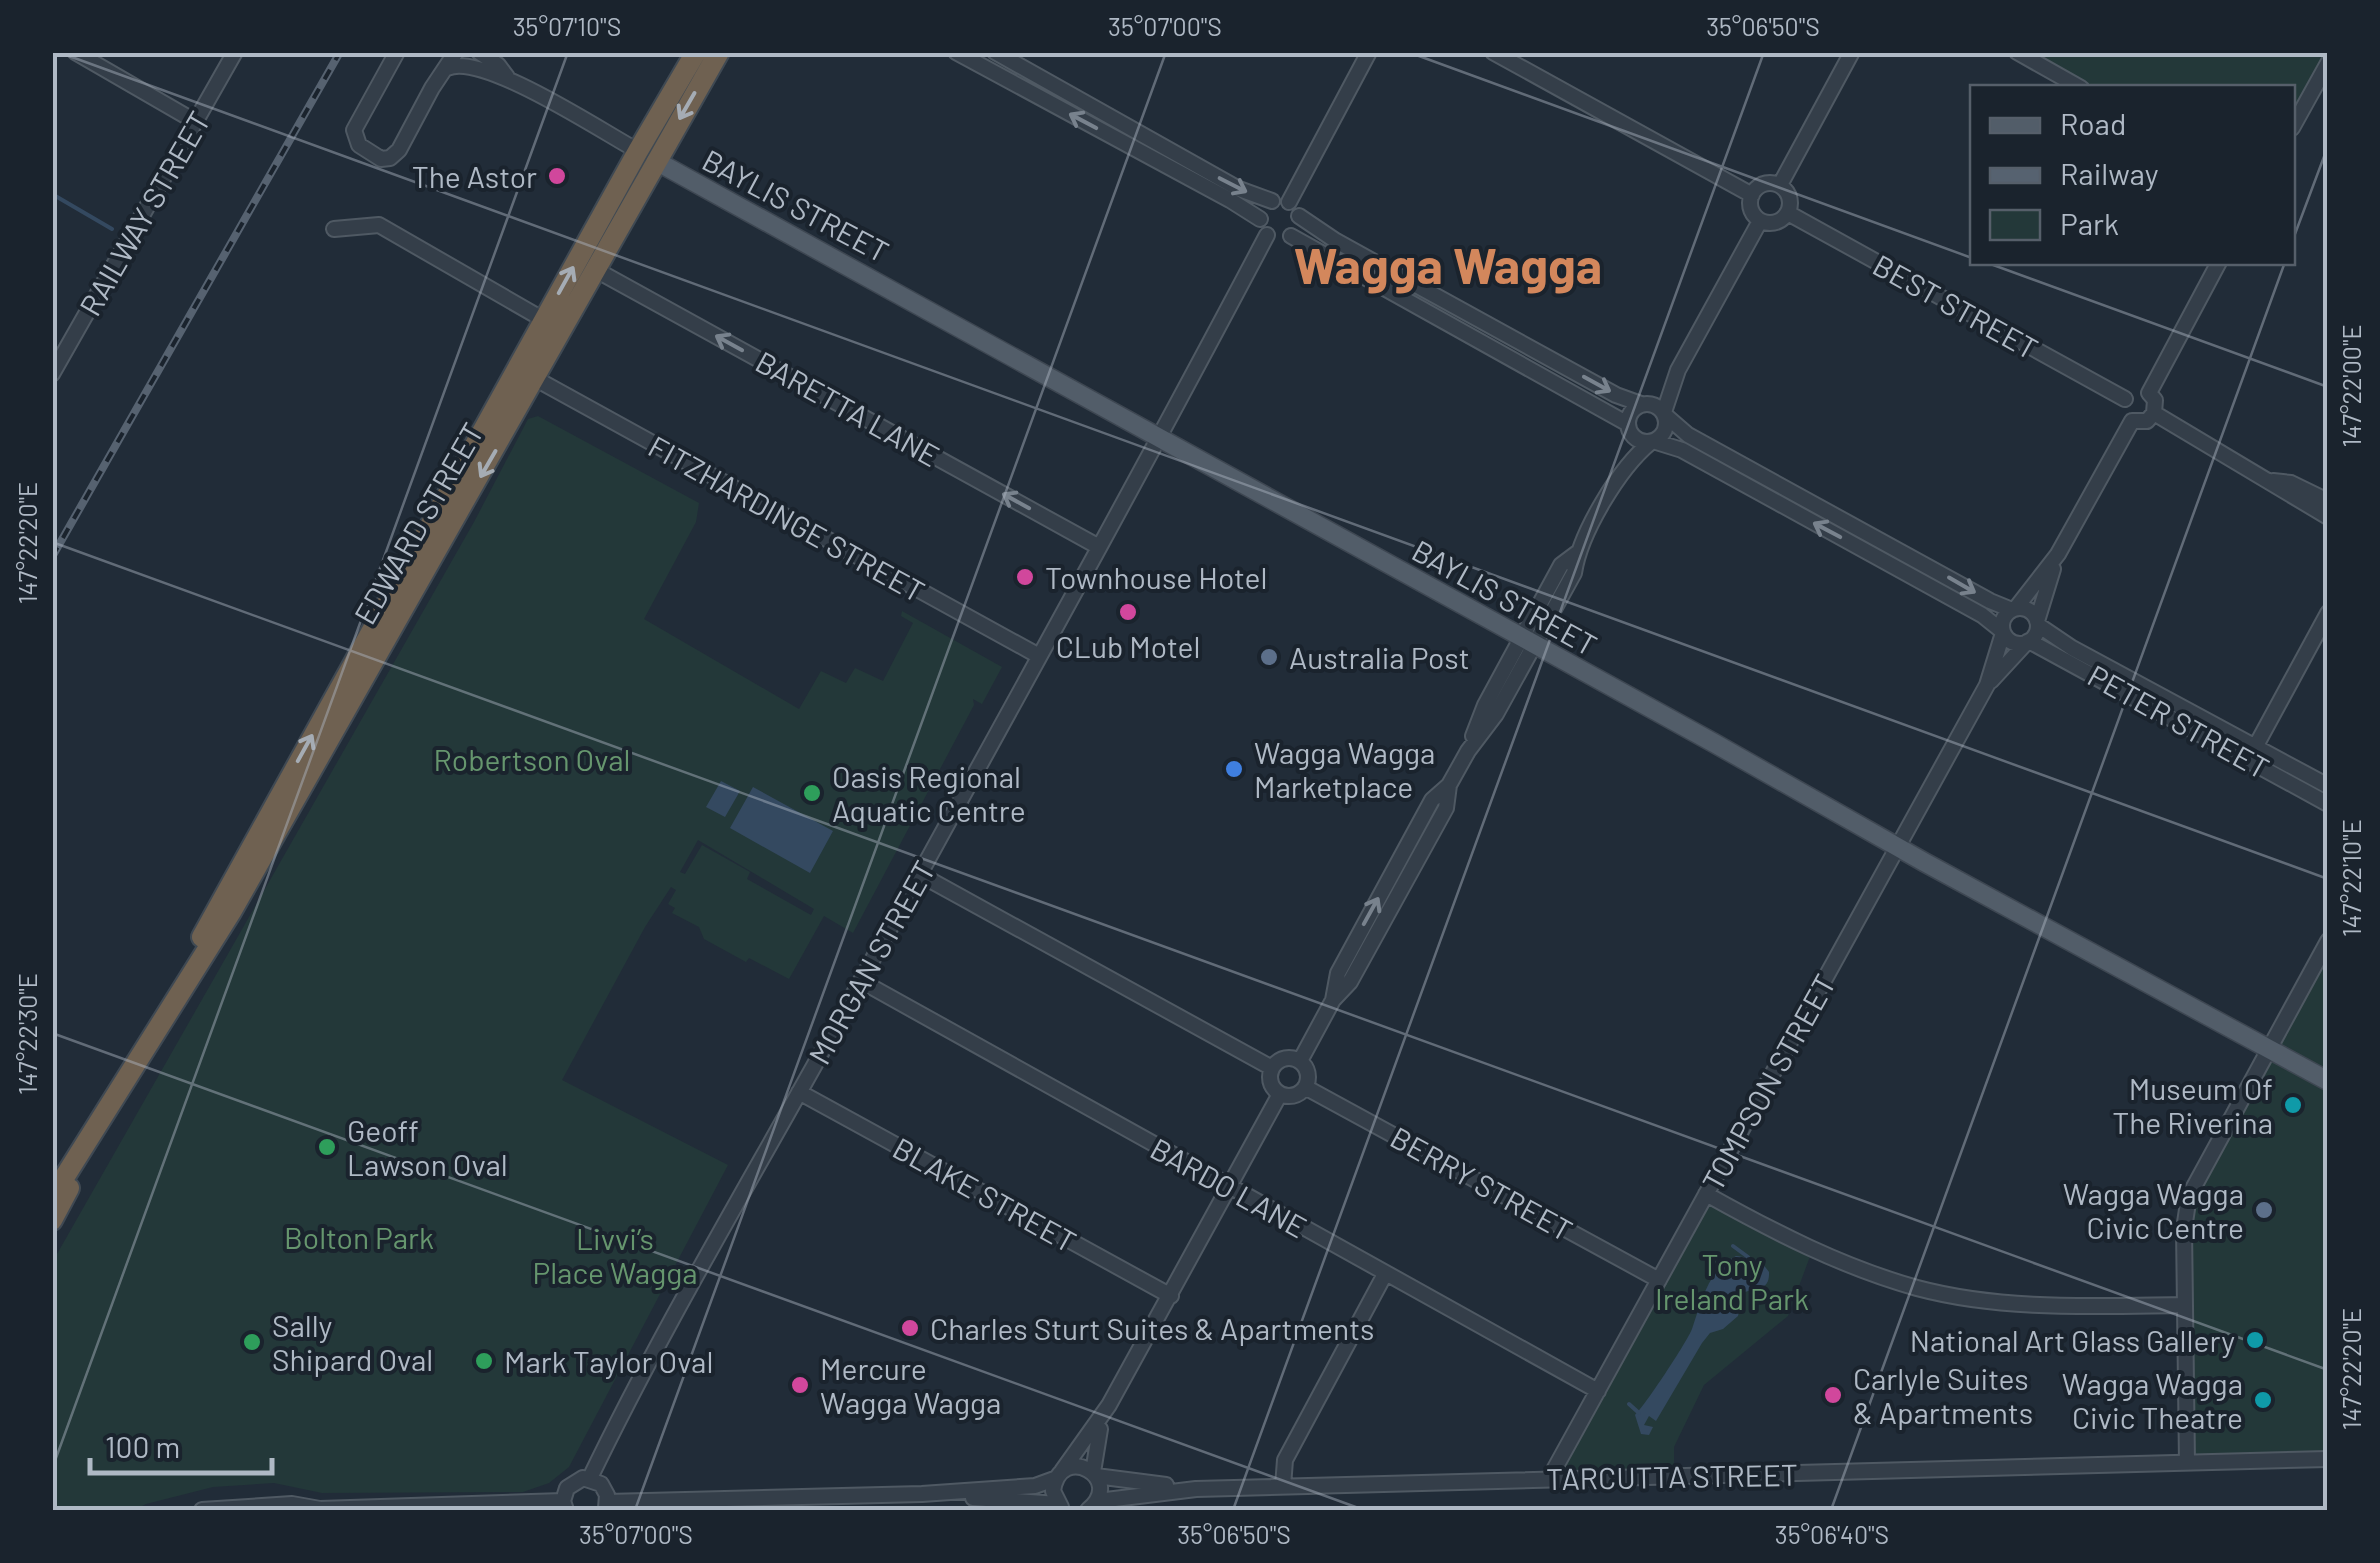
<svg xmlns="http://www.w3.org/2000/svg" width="2380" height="1563" font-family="Barlow,sans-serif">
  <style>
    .green { fill: #233839; fill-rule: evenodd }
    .water { fill: #344960 }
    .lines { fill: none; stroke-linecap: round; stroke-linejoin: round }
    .stream { stroke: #344960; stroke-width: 4 }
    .minor-casing { stroke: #4f5963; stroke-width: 18 }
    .major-casing { stroke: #3e4752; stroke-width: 21 }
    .highway-casing { stroke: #3f4953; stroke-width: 24 }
    .minor { stroke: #343e49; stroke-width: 14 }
    .major { stroke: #525d69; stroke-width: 18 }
    .highway { stroke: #6f6151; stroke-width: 20 }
    .rail-casing { stroke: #566270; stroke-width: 8 }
    .rail { stroke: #1a232d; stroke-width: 4; stroke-dasharray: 11; stroke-linecap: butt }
    .oneway { stroke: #a5acb4 }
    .oneway2 { stroke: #78828d }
    .ticks { fill: none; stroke: #afb9c5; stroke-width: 2.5; stroke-opacity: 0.45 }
    .hotel-dot { fill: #d1479c; stroke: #1a232d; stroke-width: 4 }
    .service-dot { fill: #5c6f8a; stroke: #1a232d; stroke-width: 4 }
    .shop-dot { fill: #3f7fe0; stroke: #1a232d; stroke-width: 4 }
    .leisure-dot { fill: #2e9e5b; stroke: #1a232d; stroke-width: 4 }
    .culture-dot { fill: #0f9aa8; stroke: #1a232d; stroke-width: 4 }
    .labels { text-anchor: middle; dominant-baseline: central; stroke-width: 8; stroke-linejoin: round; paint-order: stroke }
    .poi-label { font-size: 30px; fill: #afb9c5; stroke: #1a232d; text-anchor: start }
    .street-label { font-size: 30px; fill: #afb9c5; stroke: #1a232d }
    .park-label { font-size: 30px; fill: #66966e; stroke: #1a232d }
    .town-label { font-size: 50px; font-weight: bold; fill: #d3875c; stroke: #1a232d }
    .neatline { fill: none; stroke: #afb9c5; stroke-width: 4 }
    .ticks-label { font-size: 25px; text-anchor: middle; fill: #afb9c5 }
  </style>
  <rect width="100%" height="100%" fill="#212c38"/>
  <path class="green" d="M2327 52 2328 63 2293 128 2292 88 2081 87 2017 53Z
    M538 416 699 503 696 522 644 619 799 709 821 671 846 683 855 668 883 681 913 623 901 616 902 611 1002 667 982 704 973 699 974 705 853 933 824 916 789 979 749 958 746 962 704 939 699 927 672 913 675 908 668 904 676 890 671 887 645 927 562 1080 728 1165 569 1467 549 1483 523 1492 322 1493 274 1483 213 1487 146 1504 134 1510H53V1261L474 522 528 419ZM698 840 814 909 811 915 747 879 750 872 702 845 685 874 680 872Z
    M2327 941V1459L2187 1462 2185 1212Z
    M1706 1194 1812 1251 1788 1316 1704 1385 1674 1447V1475L1550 1478Z"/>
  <path class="water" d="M721 781 740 791 725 817 706 807Z
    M753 787 833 831 810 873 730 828Z
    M1736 1256C1750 1258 1761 1259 1769 1272 1770 1292 1755 1287 1743 1293L1738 1316 1723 1329 1710 1333 1702 1343 1656 1421 1649 1416 1644 1425 1653 1427 1649 1435 1641 1434 1635 1415C1644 1407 1687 1342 1692 1329 1701 1303 1708 1269 1736 1256Z"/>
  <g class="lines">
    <path class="stream" d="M52 194 112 229
      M1733 1246 1748 1257
      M1629 1404 1639 1413"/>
    <g class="minor-casing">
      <path id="minor" d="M75 52 196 122
        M397 52 354 130 359 145 381 159 390 158 399 150 432 88 456 52
        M479 52 498 65 507 77
        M956 52 1230 200 1260 219
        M995 52 1239 189 1272 201
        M1493 52 1752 195
        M2017 52 2081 88
        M447 68C483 52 601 131 638 151
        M2292 128 2328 63
        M1750 203a20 20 0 1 1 40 0a20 20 0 1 1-40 0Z
        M1780 185 1852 52
        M1289 202 1369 52
        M1788 213 2125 399
        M1299 216 1336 241 1616 395 1641 404
        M334 229 379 225 544 320
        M1291 236 1628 424
        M596 270 1099 547
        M52 374 235 52
        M536 379 1039 656
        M2149 393 2219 262
        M1628 423a19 19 0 1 1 38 0a19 19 0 1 1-38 0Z
        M1664 412 1678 370 1760 221
        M2154 413 2328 517
        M1665 415 1688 435 1990 601 2012 610
        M2132 421H2147L2154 413 2155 400 2149 393
        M1653 441 1682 450 1982 615 2002 631
        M2273 481 2291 483 2328 501
        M2016 608 2058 554 2132 421
        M2002 626a18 18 0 1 1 36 0a18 18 0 1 1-36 0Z
        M2037 621 2053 569
        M2038 625 2072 648 2328 786
        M2029 641 2328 804
        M1991 681 2027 642
        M1473 736 1485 705 1561 565 1577 553
        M2252 753 2328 613
        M919 874 1272 1068
        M861 981 1598 1391
        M1333 1000 1338 973 1432 800 1449 785 1468 751 1496 714 1574 573C1580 533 1619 468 1651 442
        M1270 1077a19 19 0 1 1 38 0a19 19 0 1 1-38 0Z
        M1300 1061 1333 1000 1350 982 1446 808 1449 785
        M1305 1087 1659 1280
        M799 1092 1171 1296
        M1706 1194C1774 1232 1842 1267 1917 1288 2003 1311 2096 1306 2185 1305
        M2187 1462 2184 1229 2189 1196 2328 941
        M1062 1471 1109 1405 1280 1094
        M1093 1472 1100 1429
        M1096 1476 1166 1485
        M590 1478C658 1337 738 1202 814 1066 966 789 1120 514 1267 235
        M1549 1479 1987 685 2003 633
        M1283 1486 1285 1460 1385 1274
        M973 1498 1058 1504
        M1098 1501 1196 1489 2328 1459
        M607 1502 922 1494 1035 1486 1057 1478
        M1061 1507 1053 1491C1060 1441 1127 1478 1088 1510
        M202 1510 292 1504 320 1509 563 1501
        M566 1510 563 1501 567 1488 583 1478 601 1484 607 1495 606 1508"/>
    </g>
    <g class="major-casing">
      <path id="major" d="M656 161 1714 743 1924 862 2328 1081"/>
    </g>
    <g class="highway-casing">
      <path id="highway" d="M202 937 638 151 696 52
        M52 1197 231 912 719 52
        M52 1220 69 1188"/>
    </g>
    <use href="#minor" class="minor"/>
    <use href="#major" class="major"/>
    <use href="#highway" class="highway"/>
    <g class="rail-casing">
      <path id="rail" d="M52 557 340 52"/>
    </g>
    <use href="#rail" class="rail"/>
  </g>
  <defs><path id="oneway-shaft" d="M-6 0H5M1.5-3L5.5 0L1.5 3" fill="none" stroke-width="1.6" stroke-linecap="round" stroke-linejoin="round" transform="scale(2.5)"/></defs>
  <g class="oneway">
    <use href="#oneway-shaft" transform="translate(687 106) rotate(120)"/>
    <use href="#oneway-shaft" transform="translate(566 280) rotate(-61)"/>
    <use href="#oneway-shaft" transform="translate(488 464) rotate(120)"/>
    <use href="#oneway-shaft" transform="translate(305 748) rotate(-61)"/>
  </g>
  <g class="oneway2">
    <use href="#oneway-shaft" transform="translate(1083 121) rotate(-152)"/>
    <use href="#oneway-shaft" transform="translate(1233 185) rotate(27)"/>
    <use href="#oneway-shaft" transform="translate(729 343) rotate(-151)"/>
    <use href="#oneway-shaft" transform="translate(1597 384) rotate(29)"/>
    <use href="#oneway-shaft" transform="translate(1016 501) rotate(-151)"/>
    <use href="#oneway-shaft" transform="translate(1827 530) rotate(-152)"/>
    <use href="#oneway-shaft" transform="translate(1962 585) rotate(30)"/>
    <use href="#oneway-shaft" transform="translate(1371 911) rotate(-61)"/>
  </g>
  <path class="ticks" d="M58 52 2328 879M1408 52 1972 258M2292 242 2328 146M1985 262 2328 387M52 542 2328 1370M52 1033 1364 1510M52 1469 568 52M635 1510 1166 52M1233 1510 1764 52M1831 1510 2285 262"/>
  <g class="hotel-dot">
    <circle cx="557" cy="176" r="10"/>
    <circle cx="1025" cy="577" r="10"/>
    <circle cx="1128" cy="612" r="10"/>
    <circle cx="910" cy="1328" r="10"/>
    <circle cx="800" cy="1385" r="10"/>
    <circle cx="1833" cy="1395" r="10"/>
  </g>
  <g class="service-dot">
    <circle cx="1269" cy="657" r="10"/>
    <circle cx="2264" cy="1210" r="10"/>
  </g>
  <circle class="shop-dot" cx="1234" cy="769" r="10"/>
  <g class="leisure-dot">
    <circle cx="812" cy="793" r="10"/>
    <circle cx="327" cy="1147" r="10"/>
    <circle cx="252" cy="1342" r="10"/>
    <circle cx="484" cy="1361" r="10"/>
  </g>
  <g class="culture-dot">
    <circle cx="2293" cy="1105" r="10"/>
    <circle cx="2255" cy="1340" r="10"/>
    <circle cx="2263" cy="1400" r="10"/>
  </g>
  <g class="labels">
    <g class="poi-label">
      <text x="537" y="176" text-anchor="end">The Astor</text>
      <text x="1045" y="577">Townhouse Hotel</text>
      <text x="1128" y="646" text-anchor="middle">CLub Motel</text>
      <text x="1289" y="657">Australia Post</text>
      <text x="1254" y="752">Wagga Wagga<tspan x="1254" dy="34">Marketplace</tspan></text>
      <text x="832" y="776">Oasis Regional<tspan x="832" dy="34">Aquatic Centre</tspan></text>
      <text x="2273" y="1088" text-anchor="end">Museum Of<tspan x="2273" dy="34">The Riverina</tspan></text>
      <text x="347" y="1130">Geoff<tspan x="347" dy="34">Lawson Oval</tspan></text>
      <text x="2244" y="1193" text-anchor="end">Wagga Wagga<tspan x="2244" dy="34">Civic Centre</tspan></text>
      <text x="272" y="1325">Sally<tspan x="272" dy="34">Shipard Oval</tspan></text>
      <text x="930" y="1328">Charles Sturt Suites &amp; Apartments</text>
      <text x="2235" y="1340" text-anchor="end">National Art Glass Gallery</text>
      <text x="504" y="1361">Mark Taylor Oval</text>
      <text x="820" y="1368">Mercure<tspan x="820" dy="34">Wagga Wagga</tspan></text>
      <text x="1853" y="1378">Carlyle Suites<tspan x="1853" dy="34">&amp; Apartments</tspan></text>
      <text x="2243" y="1383" text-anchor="end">Wagga Wagga<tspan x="2243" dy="34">Civic Theatre</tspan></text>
    </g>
    <g class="street-label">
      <text transform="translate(796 205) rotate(28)">BAYLIS STREET</text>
      <text transform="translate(144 213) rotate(-60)">RAILWAY STREET</text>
      <text transform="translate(1956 306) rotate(29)">BEST STREET</text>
      <text transform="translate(848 408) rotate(29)">BARETTA LANE</text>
      <text transform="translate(787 518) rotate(29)">FITZHARDINGE STREET</text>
      <text transform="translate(418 523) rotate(-60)">EDWARD STREET</text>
      <text transform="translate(1505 597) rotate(29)">BAYLIS STREET</text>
      <text transform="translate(2179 721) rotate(29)">PETER STREET</text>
      <text transform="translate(871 962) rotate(-61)">MORGAN STREET</text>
      <text transform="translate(1768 1082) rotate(-61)">TOMPSON STREET</text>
      <text transform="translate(1482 1183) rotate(29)">BERRY STREET</text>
      <text transform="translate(1229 1187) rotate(29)">BARDO LANE</text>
      <text transform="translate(985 1194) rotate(29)">BLAKE STREET</text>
      <text transform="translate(1672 1476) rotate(-1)">TARCUTTA STREET</text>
    </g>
    <g class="park-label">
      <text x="532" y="759">Robertson Oval</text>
      <text x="359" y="1237">Bolton Park</text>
      <text x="615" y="1238">Livvi’s<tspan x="615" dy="34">Place Wagga</tspan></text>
      <text x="1732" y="1264">Tony<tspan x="1732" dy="34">Ireland Park</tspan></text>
    </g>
    <g class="town-label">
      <text x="1448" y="264">Wagga Wagga</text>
    </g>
  </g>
  <rect width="2380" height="1563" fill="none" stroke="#1a232d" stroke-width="110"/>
  <rect x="1970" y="85" width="325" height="180" fill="#1a232d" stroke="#565f6a" stroke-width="2.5"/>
  <rect x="1990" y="118" width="50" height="15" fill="#525d69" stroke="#565f6a" stroke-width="2.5"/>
  <text x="2060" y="135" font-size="30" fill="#afb9c5">Road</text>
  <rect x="1990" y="168" width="50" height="15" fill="#566270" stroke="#565f6a" stroke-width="2.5"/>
  <text x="2060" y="185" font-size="30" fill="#afb9c5">Railway</text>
  <rect x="1990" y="210" width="50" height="30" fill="#233839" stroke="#565f6a" stroke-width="2.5"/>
  <text x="2060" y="235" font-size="30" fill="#afb9c5">Park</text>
  <path d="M90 1458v15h182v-15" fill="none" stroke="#afb9c5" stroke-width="5"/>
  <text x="105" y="1458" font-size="30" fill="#afb9c5" stroke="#1a232d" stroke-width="8" paint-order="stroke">100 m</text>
  <rect x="55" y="55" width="2270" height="1453" class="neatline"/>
  <g class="ticks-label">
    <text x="567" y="36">35°07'10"S</text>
    <text x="1165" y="36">35°07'00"S</text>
    <text x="1763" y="36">35°06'50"S</text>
    <text transform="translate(2352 386) rotate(-90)" y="9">147°22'00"E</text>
    <text transform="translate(28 543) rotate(-90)" y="9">147°22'20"E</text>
    <text transform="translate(2352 878) rotate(-90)" y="9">147°22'10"E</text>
    <text transform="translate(28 1034) rotate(-90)" y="9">147°22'30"E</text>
    <text transform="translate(2352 1369) rotate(-90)" y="9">147°22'20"E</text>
    <text x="636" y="1544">35°07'00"S</text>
    <text x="1234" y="1544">35°06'50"S</text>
    <text x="1832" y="1544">35°06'40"S</text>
  </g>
</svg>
